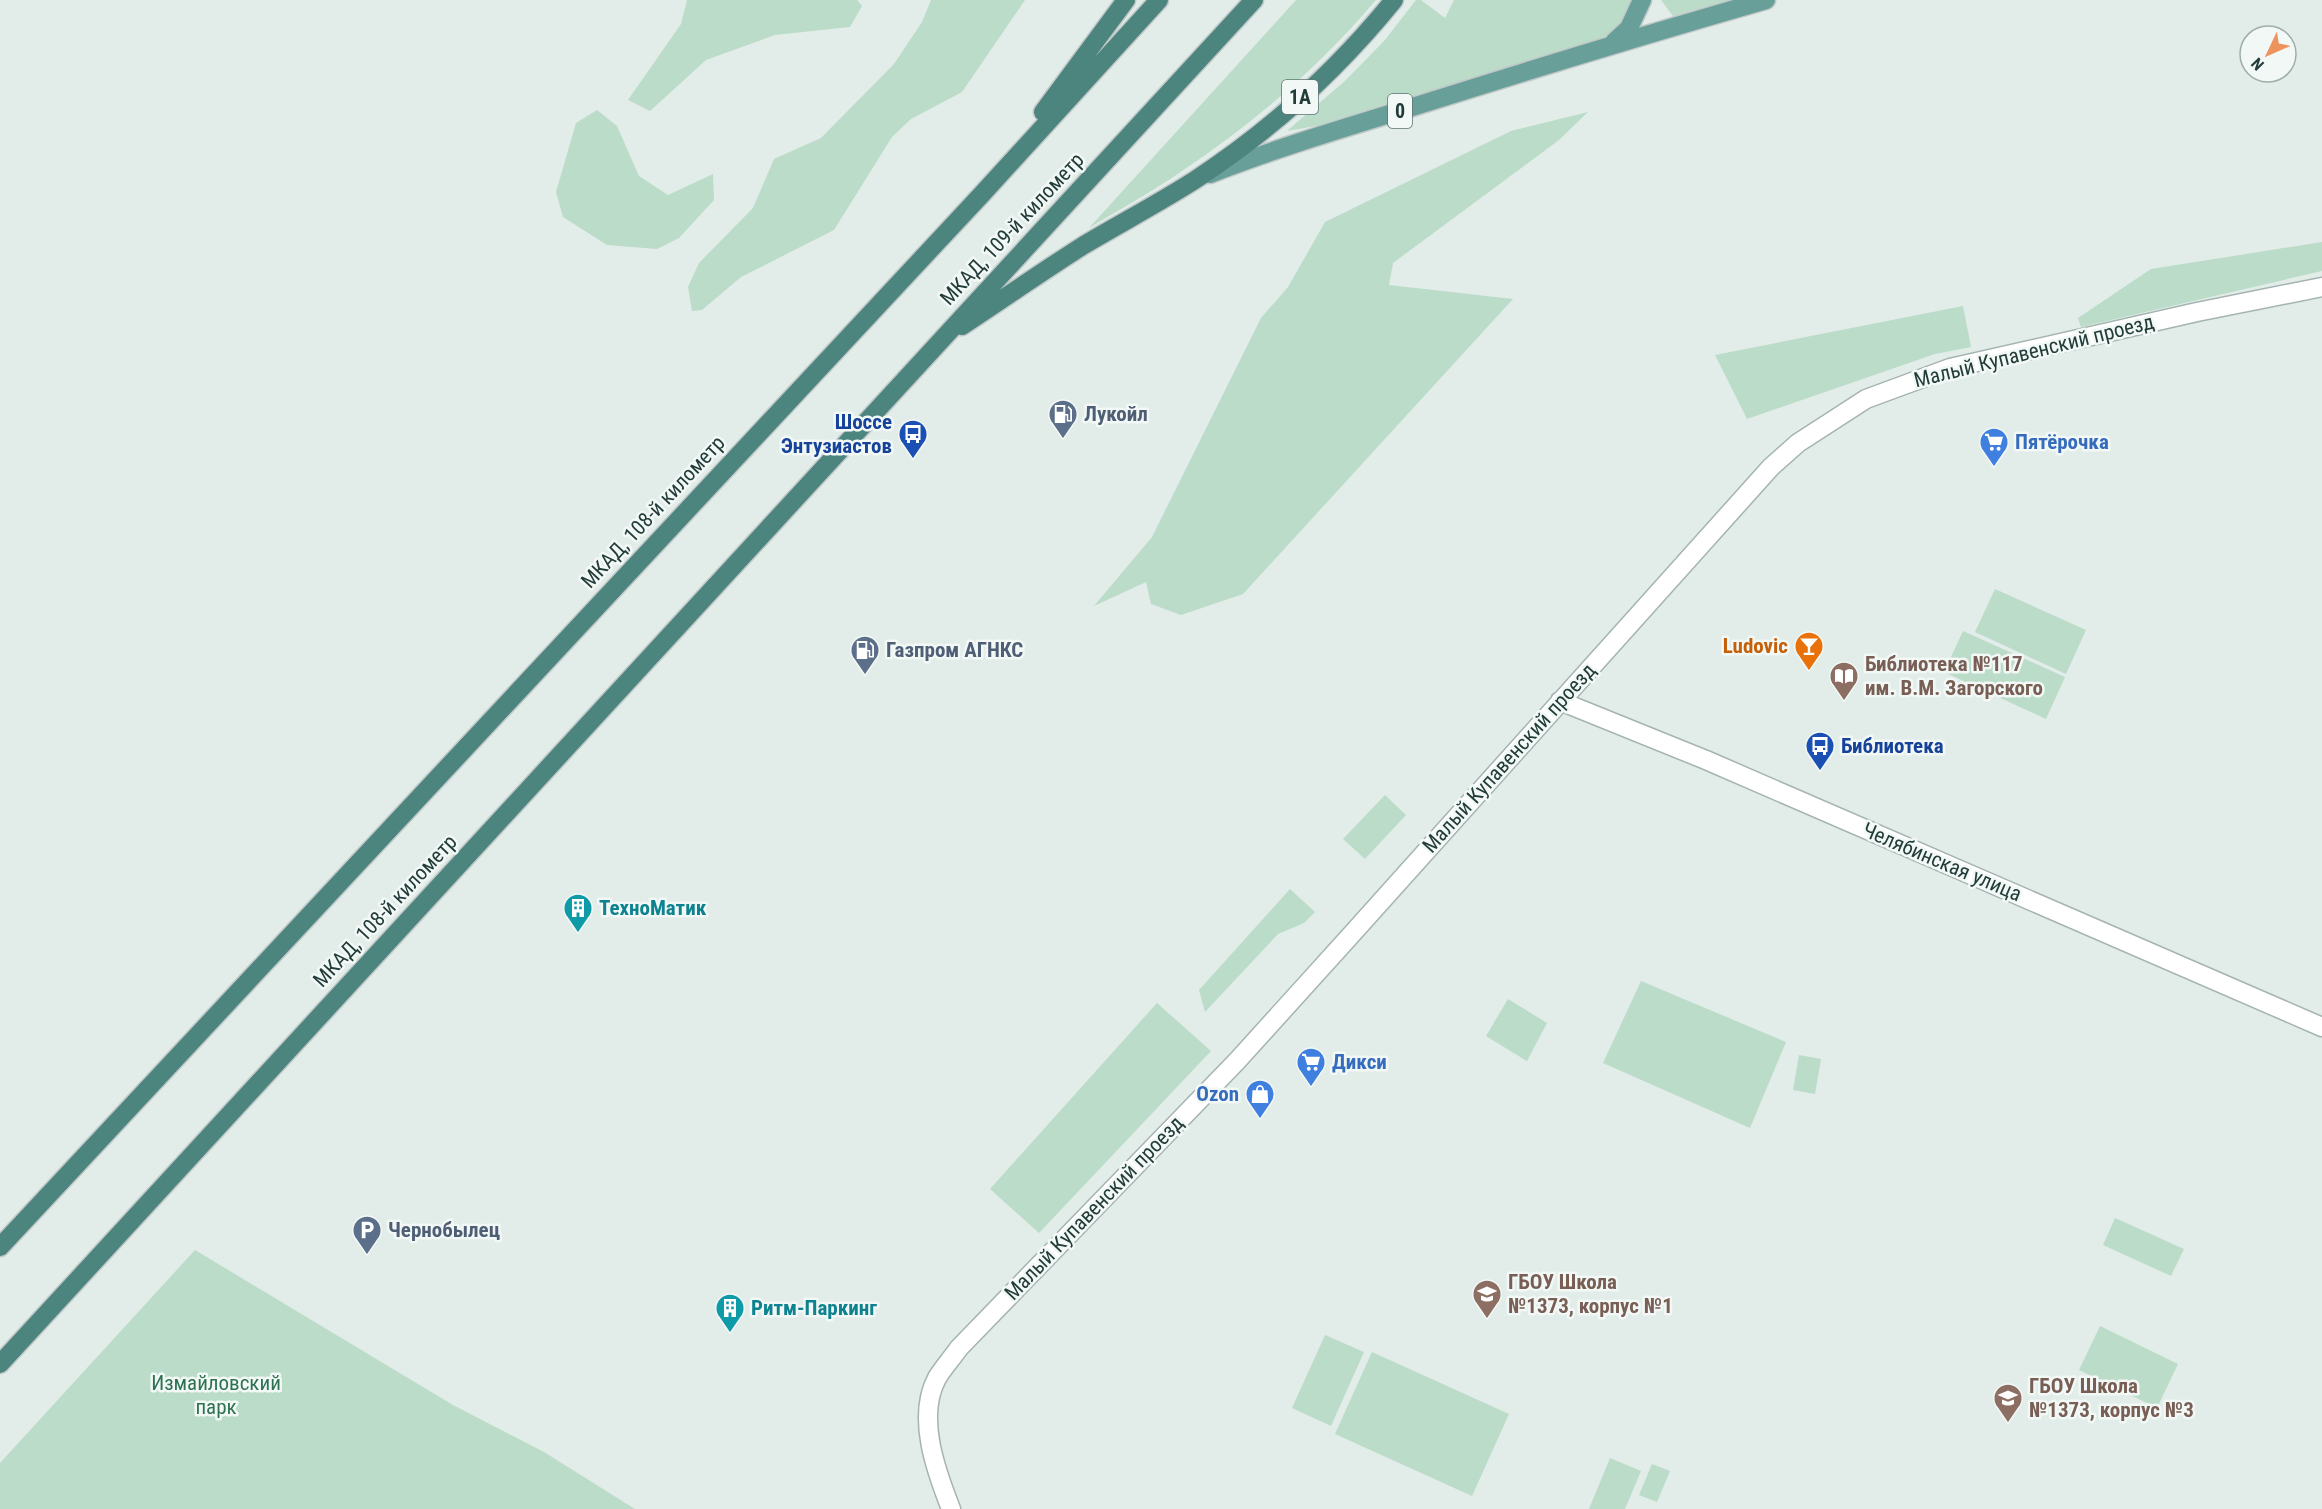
<svg xmlns="http://www.w3.org/2000/svg" width="2322" height="1509" font-family="'Roboto Condensed',sans-serif">
  <style>
    .green { fill: #bbdcc8 }
    .lines { fill: none; stroke-linecap: round; stroke-linejoin: round }
    .minor-casing { stroke: #a5b4b1; stroke-width: 21 }
    .primary-casing { stroke: #c1c8c8; stroke-width: 21 }
    .trunk-casing { stroke: #c1c8c8; stroke-width: 21 }
    .minor { stroke: #fff; stroke-width: 18 }
    .primary { stroke: #68a099; stroke-width: 18 }
    .trunk { stroke: #4c847e; stroke-width: 18 }
    .labels { text-anchor: middle; dominant-baseline: central; stroke-width: 5; stroke-linejoin: round; paint-order: stroke }
    .shield { fill: #f2f8f6; stroke: #607472; stroke-width: 1.5 }
    .shield-label { font-size: 20px; font-weight: bold; fill: #223c39 }
    .street-label { font-size: 21px; fill: #223c39; stroke: #f2f8f6 }
    .service-label { font-size: 21px; font-weight: bold; fill: #4e5e75; stroke: #f2f8f6; text-anchor: start }
    .transit-label { font-size: 21px; font-weight: bold; fill: #164399; stroke: #f2f8f6; text-anchor: end }
    .shop-label { font-size: 21px; font-weight: bold; fill: #366cbe; stroke: #f2f8f6; text-anchor: start }
    .food-label { font-size: 21px; font-weight: bold; fill: #c56008; stroke: #f2f8f6; text-anchor: end }
    .education-label { font-size: 21px; font-weight: bold; fill: #785e54; stroke: #f2f8f6; text-anchor: start }
    .culture-label { font-size: 21px; font-weight: bold; fill: #0d838f; stroke: #f2f8f6; text-anchor: start }
    .park-label { font-size: 21px; fill: #2e7251; stroke: #f2f8f6 }
  </style>
  <rect width="100%" height="100%" fill="#e2ece9"/>
  <path class="green" d="M687 0H857L862 6 850 27 775 35 706 60 650 111 628 100 681 24Z
    M931 0H1025L962 92 911 119 892 137 834 230 741 277 702 310 692 311 688 287 699 263 753 208 774 159 821 138 894 64 922 22Z
    M1296 0H1376C1320 66 1254 123 1182 171 1152 192 1120 209 1089 228Z
    M1416 0H1421L1445 18 1454 0H1632L1626 16 1604 38 1316 126 1287 131 1346 80 1385 40Z
    M1661 0H1730L1673 16Z
    M597 110 617 126 639 176 668 195 713 174 714 200 679 238 657 249 607 245 563 217 556 192 576 123Z
    M1588 112 1559 140 1393 263 1389 285 1513 299 1243 594 1181 615 1151 604 1146 582 1094 606 1152 537 1261 318 1288 287 1325 222 1511 131Z
    M2322 242V271L2081 327 2078 318 2151 269Z
    M1963 306 1971 347 1935 354 1747 419 1715 355Z
    M1995 589 2086 630 2066 674 1975 632Z
    M1963 631 2065 677 2046 719 1944 672Z
    M1385 795 1406 815 1365 859 1343 839Z
    M1290 889 1315 912 1304 923 1278 934 1205 1012 1199 990Z
    M1641 981 1786 1042 1750 1128 1603 1063Z
    M1508 999 1547 1023 1527 1061 1486 1036Z
    M1157 1003 1211 1051 1039 1233 990 1189Z
    M1799 1055 1821 1059 1815 1094 1793 1090Z
    M2115 1218 2184 1249 2171 1276 2103 1245Z
    M195 1250 453 1405 544 1452 635 1509H0V1463Z
    M2100 1326 2178 1364 2157 1408 2079 1370Z
    M1325 1335 1364 1352 1331 1426 1292 1408Z
    M1372 1352 1509 1414 1472 1496 1335 1434Z
    M1610 1458 1641 1471 1625 1509H1589Z
    M1652 1464 1670 1471 1657 1502 1639 1495Z"/>
  <g class="lines">
    <g class="minor-casing">
      <path id="minor" d="M1560 701 1706 760 2322 1027
        M951 1509C936 1471 916 1417 937 1378 943 1368 952 1358 959 1348L1237 1061 1351 935 1771 467 1798 443 1866 399 1950 368 2197 312 2322 287"/>
    </g>
    <g class="primary-casing">
      <path id="primary" d="M1614 42 1629 28 1642 0
        M1210 174C1279 147 1351 126 1422 104 1536 68 1651 33 1766 0"/>
    </g>
    <g class="trunk-casing">
      <path id="trunk" d="M1043 112 1126 0
        M962 326C1003 299 1043 271 1084 245 1121 223 1159 203 1195 180 1270 131 1338 69 1394 0
        M0 1247 983 193 1159 0
        M0 1364 1254 0"/>
    </g>
    <use href="#minor" class="minor"/>
    <use href="#primary" class="primary"/>
    <use href="#trunk" class="trunk"/>
  </g>
  <defs>
    <g id="fuel-pin" transform="scale(1.5)"><path d="M0 17L-7.5 6A9.5 9.5 0 1 1 7.5 6Z" fill="#5c6f8a" stroke="#f2f8f6"/><path d="M-5.5-6h7V0h2V4h1.3V-2.5L3-4.5l.8-.8L6-3V5H2.5V1h-1V6h-7ZM-4.2-4.7v3.2H.2V-4.7Z" fill="#fff"/></g>
    <g id="bus-pin" transform="scale(1.5)"><path d="M0 17L-7.5 6A9.5 9.5 0 1 1 7.5 6Z" fill="#1a4fb4" stroke="#f2f8f6"/><path d="M-5-6H5V4H4V6H2V4H-2V6H-4V4H-5ZM-3.5-4V0h7V-4ZM-3.5 1.2v1.5H-2V1.2ZM2 1.2v1.5H3.5V1.2Z" fill="#fff"/></g>
    <g id="supermarket-pin" transform="scale(1.5)"><path d="M0 17L-7.5 6A9.5 9.5 0 1 1 7.5 6Z" fill="#3f7fe0" stroke="#f2f8f6"/><path d="M-6-5.5h2.5l.6 2H6L4.5 2H-2.5L-4.4-4H-6ZM-1.5 3.2a1.3 1.3 0 1 0 .1 0ZM3 3.2a1.3 1.3 0 1 0 .1 0Z" fill="#fff"/></g>
    <g id="bar-pin" transform="scale(1.5)"><path d="M0 17L-7.5 6A9.5 9.5 0 1 1 7.5 6Z" fill="#e8710a" stroke="#f2f8f6"/><path d="M-6-5H6L.8 .8V4.5H3.5V6h-7V4.5H-.8V.8Z" fill="#fff"/></g>
    <g id="library-pin" transform="scale(1.5)"><path d="M0 17L-7.5 6A9.5 9.5 0 1 1 7.5 6Z" fill="#8d6e63" stroke="#f2f8f6"/><path d="M-6-4Q-3-5.5-.7-3.5V5Q-3 3-6 4ZM6-4Q3-5.5 .7-3.5V5Q3 3 6 4Z" fill="#fff"/></g>
    <g id="building-pin" transform="scale(1.5)"><path d="M0 17L-7.5 6A9.5 9.5 0 1 1 7.5 6Z" fill="#0f9aa8" stroke="#f2f8f6"/><path d="M-4-6H4V6H1V3H-1V6H-4ZM-2.5-4.3h1.7v1.8h-1.7ZM.8-4.3h1.7v1.8H.8ZM-2.5-1h1.7V.8h-1.7ZM.8-1h1.7V.8H.8Z" fill="#fff"/></g>
    <g id="shop-pin" transform="scale(1.5)"><path d="M0 17L-7.5 6A9.5 9.5 0 1 1 7.5 6Z" fill="#3f7fe0" stroke="#f2f8f6"/><path d="M-5-2.5h2.3a2.7 3.5 0 0 1 5.4 0H5L5.5 6h-11ZM-1.5-2.5h3a1.5 2.3 0 0 0-3 0Z" fill="#fff"/></g>
    <g id="parking-pin" transform="scale(1.5)"><path d="M0 17L-7.5 6A9.5 9.5 0 1 1 7.5 6Z" fill="#5c6f8a" stroke="#f2f8f6"/><path d="M-3.5-5.5H1a3.5 3.5 0 0 1 0 7H-1V5.5H-3.5ZM-1-3.4V-.6H.8a1.4 1.4 0 0 0 0-2.8Z" fill="#fff"/></g>
    <g id="school-pin" transform="scale(1.5)"><path d="M0 17L-7.5 6A9.5 9.5 0 1 1 7.5 6Z" fill="#8d6e63" stroke="#f2f8f6"/><path d="M0-5L7-2L0 1L-7-2ZM-4 1L0 2.5L4 1V4Q0 6-4 4Z" fill="#fff"/></g>
  </defs>
  <g fill-rule="evenodd">
    <use href="#fuel-pin" x="1063" y="414"/>
    <use href="#bus-pin" x="913" y="434"/>
    <use href="#supermarket-pin" x="1994" y="442"/>
    <use href="#bar-pin" x="1809" y="646"/>
    <use href="#fuel-pin" x="865" y="650"/>
    <use href="#library-pin" x="1844" y="676"/>
    <use href="#bus-pin" x="1820" y="746"/>
    <use href="#building-pin" x="578" y="908"/>
    <use href="#supermarket-pin" x="1311" y="1062"/>
    <use href="#shop-pin" x="1260" y="1094"/>
    <use href="#parking-pin" x="367" y="1230"/>
    <use href="#school-pin" x="1487" y="1294"/>
    <use href="#building-pin" x="730" y="1308"/>
    <use href="#school-pin" x="2008" y="1398"/>
  </g>
  <g class="labels">
    <g class="shield">
      <rect x="1282" y="80" width="36" height="34" rx="4.5"/>
      <rect x="1388" y="94" width="24" height="34" rx="4.5"/>
    </g>
    <g class="shield-label">
      <text x="1300" y="97">1A</text>
      <text x="1400" y="111">0</text>
    </g>
    <g class="street-label">
      <text transform="translate(1012 229) rotate(-47)">МКАД, 109-й километр</text>
      <text transform="translate(2034 351) rotate(-14)">Малый Купавенский проезд</text>
      <text transform="translate(653 512) rotate(-47)">МКАД, 108-й километр</text>
      <text transform="translate(1509 758) rotate(-48)">Малый Купавенский проезд</text>
      <text transform="translate(1942 862) rotate(23)">Челябинская улица</text>
      <text transform="translate(385 911) rotate(-47)">МКАД, 108-й километр</text>
      <text transform="translate(1094 1208) rotate(-46)">Малый Купавенский проезд</text>
    </g>
    <g class="service-label">
      <text x="1084" y="414">Лукойл</text>
      <text x="886" y="650">Газпром АГНКС</text>
      <text x="388" y="1230">Чернобылец</text>
    </g>
    <g class="transit-label">
      <text x="892" y="422">Шоссе<tspan x="892" dy="24">Энтузиастов</tspan></text>
      <text x="1841" y="746" text-anchor="start">Библиотека</text>
    </g>
    <g class="shop-label">
      <text x="2015" y="442">Пятёрочка</text>
      <text x="1332" y="1062">Дикси</text>
      <text x="1239" y="1094" text-anchor="end">Ozon</text>
    </g>
    <g class="food-label">
      <text x="1788" y="646">Ludovic</text>
    </g>
    <g class="education-label">
      <text x="1865" y="664">Библиотека №117<tspan x="1865" dy="24">им. В.М. Загорского</tspan></text>
      <text x="1508" y="1282">ГБОУ Школа<tspan x="1508" dy="24">№1373, корпус №1</tspan></text>
      <text x="2029" y="1386">ГБОУ Школа<tspan x="2029" dy="24">№1373, корпус №3</tspan></text>
    </g>
    <g class="culture-label">
      <text x="599" y="908">ТехноМатик</text>
      <text x="751" y="1308">Ритм-Паркинг</text>
    </g>
    <g class="park-label">
      <text x="216" y="1383">Измайловский<tspan x="216" dy="24">парк</tspan></text>
    </g>
  </g>
  <g transform="translate(2268 54) rotate(226)"><circle r="28" fill="#f2f8f6" stroke="#9fadaa" stroke-width="1.5"/>
  <path d="M0-4.5L10 22L0 15L-10 22Z" fill="#ee935e"/>
  <text y="-9" font-size="16" font-weight="bold" text-anchor="middle" fill="#223c39">N</text>
  </g>
</svg>
